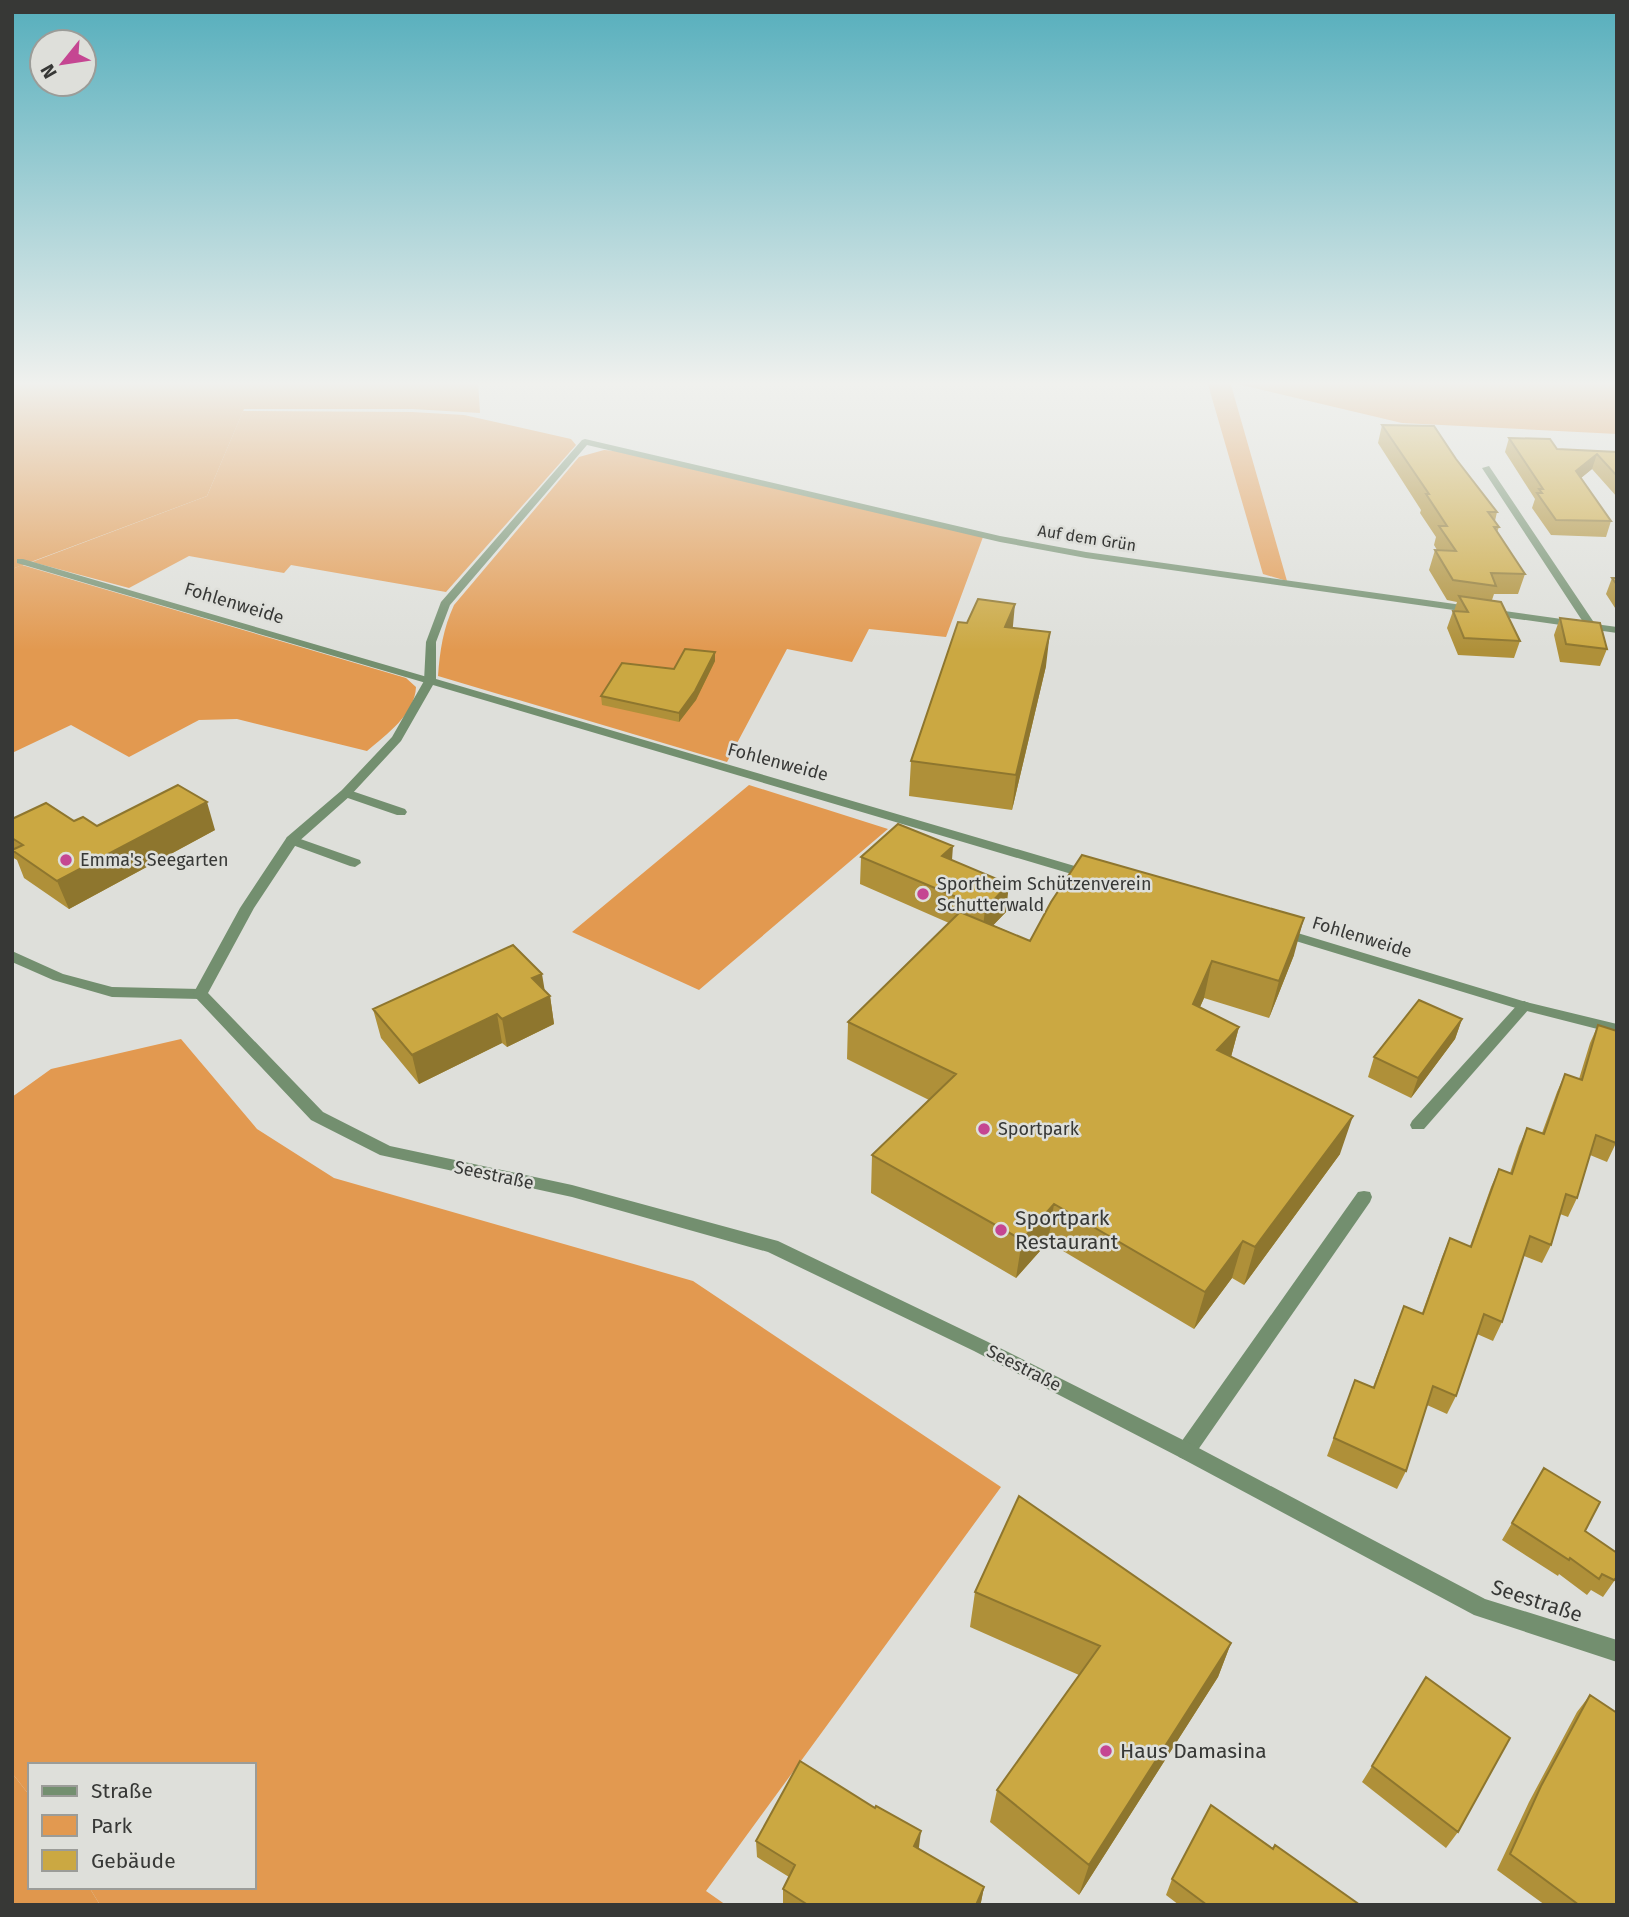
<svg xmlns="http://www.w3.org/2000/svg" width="1629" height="1917" font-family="'Fira Sans',sans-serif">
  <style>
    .green { fill: #e29950 }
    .forest { fill: #e0974d }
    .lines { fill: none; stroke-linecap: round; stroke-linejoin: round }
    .service { fill: #738f6f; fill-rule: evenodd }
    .minor { fill: #738f6f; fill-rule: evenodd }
    .wall { fill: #af9039 }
    .shaded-wall { fill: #8e762e }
    .building { fill: #cba842; stroke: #8e762e; stroke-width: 2 }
    .poi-dot { fill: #c54692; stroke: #dedfda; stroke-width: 2.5 }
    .labels { text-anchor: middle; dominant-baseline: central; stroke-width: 5; stroke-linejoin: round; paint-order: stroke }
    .far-street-label { font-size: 16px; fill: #373836; stroke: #dedfda }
    .street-label { font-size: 18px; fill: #373836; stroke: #dedfda }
    .poi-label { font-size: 18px; fill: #373836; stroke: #dedfda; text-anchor: start }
    .near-poi-label { font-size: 21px; fill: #373836; stroke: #dedfda; text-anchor: start }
    .near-street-label { font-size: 21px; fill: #373836; stroke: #dedfda }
  </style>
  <rect width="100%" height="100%" fill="#dedfda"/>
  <path class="green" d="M1207 381 1231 385 1287 581 1263 574Z
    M1225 381H1617V434L1402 423Z
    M243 411 412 412 464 415 571 439 576 445 446 592 291 565 284 573 189 556 129 588 32 562 207 496Z
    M604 450 616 451 983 537 946 637 869 629 852 662 787 649 727 762 438 676C440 650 443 629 454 605L579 457Z
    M22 565 406 678 416 687C415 714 386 735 367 751L237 719 199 720 129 757 71 725 12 753V569Z
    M749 785 888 829 699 990 572 932Z
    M181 1039 257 1129 334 1178 693 1281 1001 1487 706 1891 726 1905H100L89 1887H254V1765H30V1796L12 1773V1097L51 1069Z"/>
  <path class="forest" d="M12 381H478L480 413 412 409H244L207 496 12 569Z
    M12 1773 30 1796V1887H89L100 1905H12Z"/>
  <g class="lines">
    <path class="service" d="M17 559H23L434 679 436 681 434 683H426L17 563Z
      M346 789 405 809 407 812 405 815H397L342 796 340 793Z
      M292 836 360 860 361 863 355 867 350 866 287 843 286 840 287 837Z
      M12 951 63 974 112 987 200 989 207 994 200 999 112 997 53 980 12 962Z
      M1524 1001 1529 1003 1531 1006 1529 1009 1424 1129H1412L1410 1125 1412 1121 1519 1003Z
      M1364 1191 1370 1192 1372 1197 1370 1202 1193 1457 1186 1460 1179 1457 1176 1451 1179 1445 1358 1192Z"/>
    <path class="minor" d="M585 439 1000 536 1086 552 1583 622 1482 468 1489 466 1595 624 1617 627V633L1086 558 1000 542 587 445 450 605 436 642V679L1095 872 1097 875 1095 878H1085L433 685 401 741 350 796 297 843 254 908 208 993 323 1112 390 1146 572 1185 778 1241 986 1341 1193 1445 1485 1599 1617 1640V1662L1474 1615 1179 1457 974 1351 768 1252 572 1197 380 1155 311 1120 195 997 193 994 240 908 287 837 342 790 392 737 424 681 426 642 441 602 582 440Z
      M1281 928 1526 1002 1617 1024V1034L1519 1009 1276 935 1274 932 1276 929Z"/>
  </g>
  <path class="wall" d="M1382 425 1456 459 1497 512 1495 521 1499 527 1497 532 1525 574 1518 594H1494L1492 600 1520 641 1514 658 1458 655 1447 628 1453 611H1454L1457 602 1447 600 1429 570 1435 550H1437L1434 545 1436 537 1420 513 1421 510 1378 443Z
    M1509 438 1557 449 1617 452V497L1592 469 1581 478 1611 521 1606 537 1551 535 1532 508 1535 499 1505 452Z
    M1612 578H1617V611L1606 594Z
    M1560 618 1607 649 1600 666 1560 662 1554 635Z
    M1013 628 1046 666 1012 810 909 796 911 761Z
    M715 652V661L696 700 679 722 602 705 601 696 674 669Z
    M12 819 74 821 97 826 215 830 69 909 24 878 17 860 12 857Z
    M861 857 952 860 1006 912 993 925 1030 941 1294 955 1269 1018 1204 998 1200 1007 1239 1027 1231 1057 1340 1154 1244 1285 1232 1278 1194 1329 1048 1242 1016 1278 871 1193 872 1155 929 1100 847 1059 848 1022 949 923 860 884Z
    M544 991 550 996 554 1024 507 1047 502 1043 419 1084 381 1038 373 1009Z
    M1462 1019 1455 1039 1411 1098 1368 1077 1374 1057Z
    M1598 1025 1616 1143 1607 1162 1590 1155 1577 1198 1568 1217 1560 1214 1551 1245 1542 1263 1524 1256 1502 1322 1493 1341 1477 1334 1456 1396 1447 1414 1427 1405 1406 1471 1397 1489 1327 1456 1355 1380 1373 1387 1404 1306 1422 1313 1442 1257 1450 1238 1470 1246 1491 1187 1499 1169 1510 1173 1519 1146 1527 1128 1542 1133 1557 1092 1565 1074 1579 1079 1590 1043Z
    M1544 1468 1585 1531 1617 1577 1603 1597 1591 1590 1587 1595 1559 1574 1558 1576 1502 1540Z
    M975 1592 1231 1643 1218 1677 1079 1895 990 1822 997 1790 1079 1675 970 1627Z
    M1590 1695 1617 1905H1545L1497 1870 1529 1802 1577 1712Z
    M1372 1766 1458 1832 1446 1848 1362 1782Z
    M756 1841 919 1847 918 1849 984 1887 981 1902 980 1905H784L783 1904V1889L789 1877 757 1857Z
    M1273 1849 1360 1905H1179L1166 1895 1172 1879Z"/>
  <path class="shaded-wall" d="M1597 454 1592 469 1571 486 1576 471Z
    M1015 604 1012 636 1005 627Z
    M1050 632 1046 666 1012 810 1016 775Z
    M715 652V661L696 700 679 722V713Z
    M207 802 215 830 69 909 57 881Z
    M953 846 951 874 942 856Z
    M1009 884 1006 912 982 937 985 909Z
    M1304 918 1294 955 1269 1018 1279 981Z
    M1212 961 1204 998 1185 1041 1193 1004Z
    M542 974 546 998 550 996 554 1024 507 1047 502 1019 532 978Z
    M497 1014 502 1043 419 1084 412 1055Z
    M1462 1019 1455 1039 1411 1098 1418 1078Z
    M1239 1027 1229 1064 1217 1050Z
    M1353 1116 1340 1154 1244 1285 1255 1247Z
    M1054 1204 1048 1242 1016 1278 1022 1240Z
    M1243 1241 1232 1278 1194 1329 1205 1292Z
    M1231 1643 1218 1677 1079 1895 1089 1865Z
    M921 1831 919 1847 912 1862 914 1846Z
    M984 1887 981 1902 980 1905H976Z"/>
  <path class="building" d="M1382 425 1434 426 1456 459 1497 512H1488L1499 527H1494L1525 574 1491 573 1496 586 1453 580 1435 550 1456 551 1439 526H1447L1426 494H1429Z
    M1509 438 1550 439 1557 449 1617 452V476L1597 454 1576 471 1611 521 1556 520 1537 493H1542L1539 489H1543Z
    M1612 578H1617V585Z
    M1459 596 1501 602 1520 641 1464 638 1453 611 1468 612Z
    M978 599 1015 604 1005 627 1050 632 1016 775 911 761 958 622 967 623Z
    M1560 618 1600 623 1607 649 1566 644Z
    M685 649 715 652 695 691 679 713 601 696 622 663 674 669Z
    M178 785 207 802 57 881 12 850 23 845 12 838V819L46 803 74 821 83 817 97 826Z
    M898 824 953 846 942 856 1009 884 985 909 861 857Z
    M1082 855 1304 918 1279 981 1212 961 1193 1004 1239 1027 1217 1050 1353 1116 1255 1247 1243 1241 1205 1292 1054 1204 1022 1240 872 1155 956 1074 848 1022 960 912 1030 941 1051 902Z
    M513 945 542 974 532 978 550 996 502 1019 497 1014 412 1055 373 1009Z
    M1419 1000 1462 1019 1418 1078 1374 1057Z
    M1598 1025 1617 1031 1616 1143 1596 1135 1577 1198 1566 1194 1551 1245 1530 1236 1502 1322 1484 1314 1456 1396 1433 1386 1406 1471 1334 1438 1355 1380 1374 1388 1404 1306 1423 1314 1450 1238 1471 1247 1499 1169 1512 1174 1527 1128 1544 1134 1565 1074 1582 1080Z
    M1544 1468 1600 1502 1585 1531 1617 1553V1577L1614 1580 1602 1574 1599 1579 1570 1558 1569 1560 1512 1523Z
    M1019 1496 1231 1643 1089 1865 997 1790 1100 1646 975 1592Z
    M1426 1677 1510 1738 1458 1832 1372 1766Z
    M1590 1695 1617 1713V1905H1579L1510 1854 1541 1786Z
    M800 1761 875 1808 876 1806 921 1831 914 1846 984 1887 976 1905H808L783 1889 795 1865 756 1841Z
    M1211 1805 1273 1849 1275 1845 1360 1905H1207L1172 1879Z"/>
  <linearGradient id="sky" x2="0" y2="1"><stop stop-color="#55aebc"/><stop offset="0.59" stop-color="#f0f1ee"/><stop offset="1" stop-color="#f0f1ee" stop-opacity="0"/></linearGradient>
  <rect width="1629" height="650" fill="url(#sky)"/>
  <g class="poi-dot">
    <circle cx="66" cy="860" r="7"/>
    <circle cx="923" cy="894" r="7"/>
    <circle cx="984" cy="1129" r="7"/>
    <circle cx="1001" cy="1230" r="7"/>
    <circle cx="1106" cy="1751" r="7"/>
  </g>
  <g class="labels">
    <g class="far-street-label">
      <text transform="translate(1087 538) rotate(9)">Auf dem Grün</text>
    </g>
    <g class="street-label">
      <text transform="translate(234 603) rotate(17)">Fohlenweide</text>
      <text transform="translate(778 762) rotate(15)">Fohlenweide</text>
      <text transform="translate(1362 937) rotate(17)">Fohlenweide</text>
      <text transform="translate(494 1175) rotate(12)">Seestraße</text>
      <text transform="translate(1024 1368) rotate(27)">Seestraße</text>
    </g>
    <g class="poi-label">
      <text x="80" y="860">Emma's Seegarten</text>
      <text x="937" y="884">Sportheim Schützenverein<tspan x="937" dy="21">Schutterwald</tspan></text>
      <text x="998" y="1129">Sportpark</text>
    </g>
    <g class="near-poi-label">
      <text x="1015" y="1218">Sportpark<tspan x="1015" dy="24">Restaurant</tspan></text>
      <text x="1120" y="1751">Haus Damasina</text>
    </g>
    <g class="near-street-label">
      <text transform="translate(1537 1601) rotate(18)">Seestraße</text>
    </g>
  </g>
  <rect width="1629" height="1917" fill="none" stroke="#373836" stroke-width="28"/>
  <rect x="28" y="1763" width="228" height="126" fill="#dedfda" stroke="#9b9c98" stroke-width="2"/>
  <rect x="42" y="1786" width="35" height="10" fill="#738f6f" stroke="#9b9c98" stroke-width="2"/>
  <text x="91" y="1798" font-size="21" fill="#373836">Straße</text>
  <rect x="42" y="1815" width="35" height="21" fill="#e29950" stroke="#9b9c98" stroke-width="2"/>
  <text x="91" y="1833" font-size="21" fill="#373836">Park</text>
  <rect x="42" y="1850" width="35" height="21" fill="#cba842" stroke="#9b9c98" stroke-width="2"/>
  <text x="91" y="1868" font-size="21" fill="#373836">Gebäude</text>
  <g transform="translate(63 63) rotate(240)"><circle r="33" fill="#dedfda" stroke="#9b9c98" stroke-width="2"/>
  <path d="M0-5L12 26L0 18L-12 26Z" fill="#c54692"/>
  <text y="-10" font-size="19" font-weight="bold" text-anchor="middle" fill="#373836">N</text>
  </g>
</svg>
